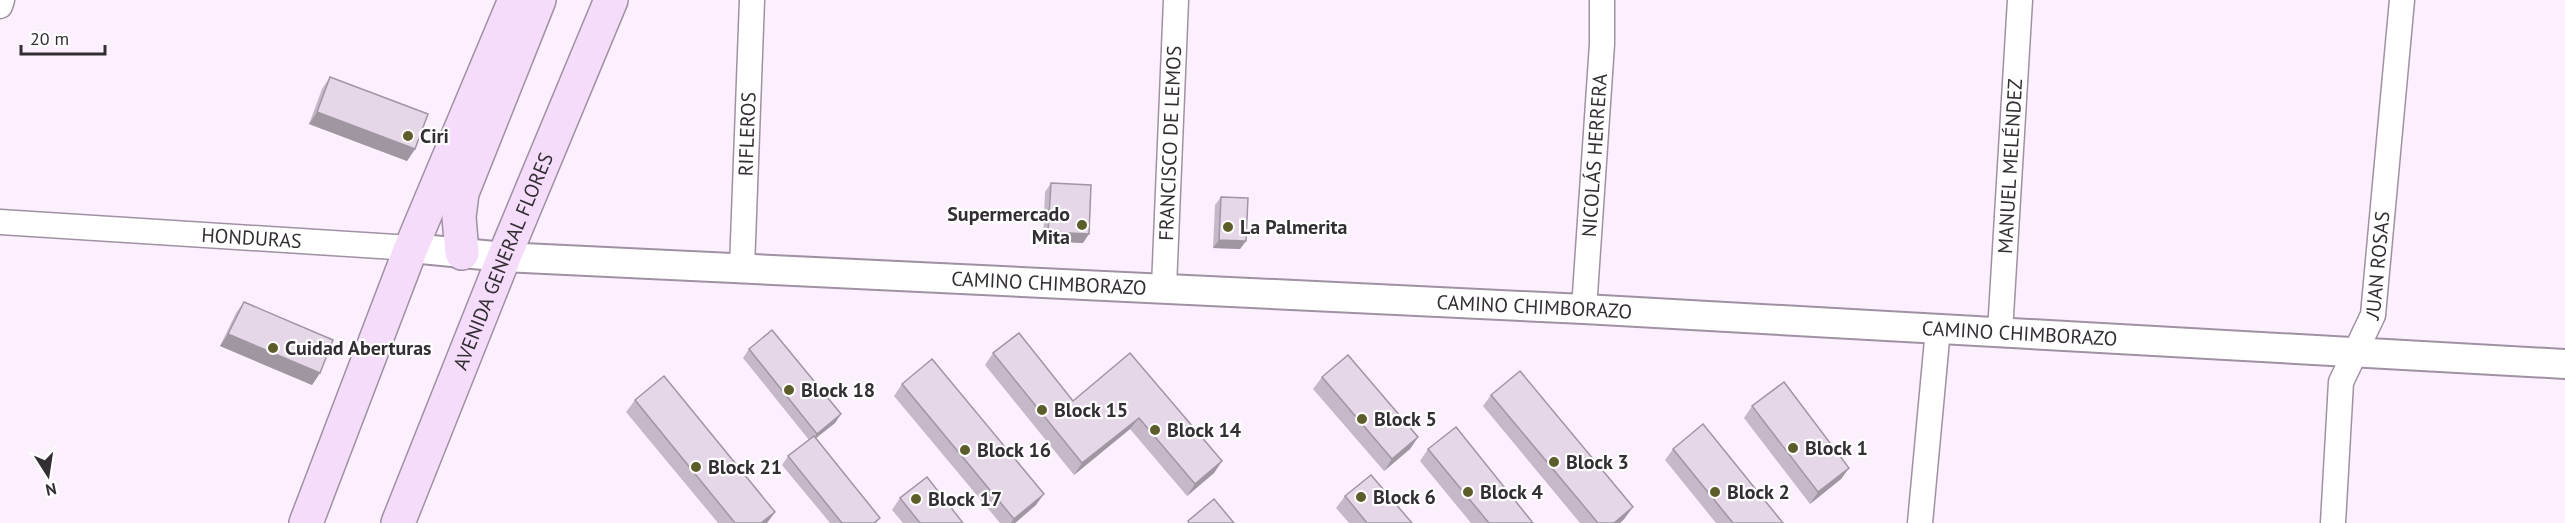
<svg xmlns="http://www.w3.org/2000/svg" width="2565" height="523" font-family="'PT Sans',sans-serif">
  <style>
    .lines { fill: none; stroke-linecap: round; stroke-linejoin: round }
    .minor-casing { stroke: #9f91a2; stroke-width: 27 }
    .tertiary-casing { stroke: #9f91a2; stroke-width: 32 }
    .secondary-casing { stroke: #9f91a2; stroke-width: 36 }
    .minor { stroke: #fff; stroke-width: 24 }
    .tertiary { stroke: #fff; stroke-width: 28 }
    .secondary { stroke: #f5dcfa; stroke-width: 33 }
    .wall { fill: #c5b8c8 }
    .shaded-wall { fill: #a096a2 }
    .building { fill: #e5d6e8; stroke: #a096a2; stroke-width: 1.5 }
    .poi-dot { fill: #5c5d2a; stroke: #fff; stroke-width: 2 }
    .labels { text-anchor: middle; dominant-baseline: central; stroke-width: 4.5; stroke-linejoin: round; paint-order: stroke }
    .street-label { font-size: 20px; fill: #332d34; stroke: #fff }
    .poi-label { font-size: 20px; font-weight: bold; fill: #332d34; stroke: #fff; text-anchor: start }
  </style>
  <rect width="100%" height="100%" fill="#fcf0ff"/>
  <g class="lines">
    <g class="minor-casing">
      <g id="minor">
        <path d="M0 6 2 0"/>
        <path id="s1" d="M0 222 411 248"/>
        <path id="s2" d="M742 268 752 0"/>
        <path id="s3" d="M1164 287 1176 0"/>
        <path id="s4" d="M1584 309 1602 44V0"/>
        <path id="s5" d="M2000 332 2020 0"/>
        <path d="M1920 523 1938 329"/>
        <path id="s6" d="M2333 523 2341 382 2373 315 2402 0"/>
      </g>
    </g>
    <g class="tertiary-casing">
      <g id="tertiary">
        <path id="s7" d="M411 248 504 257 1584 309 2565 364"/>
      </g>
    </g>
    <g class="secondary-casing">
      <g id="secondary">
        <path d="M462 253 459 217 462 193 539 0"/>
        <path d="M306 523 411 248 515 0"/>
        <path id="s8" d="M398 523 504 257 611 0"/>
      </g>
    </g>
    <use href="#minor" class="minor"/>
    <use href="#tertiary" class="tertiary"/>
    <use href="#secondary" class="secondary"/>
  </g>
  <path class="wall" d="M330 77 415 149 407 161 309 124 322 89Z
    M1051 183 1083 243 1043 241 1045 192Z
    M1221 197 1246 241 1240 249 1213 248 1215 205Z
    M244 302 320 373 312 385 220 346 236 313Z
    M749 349 841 414 835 423 816 438 880 518 876 523H830L782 465 788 456 809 440 743 358Z
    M993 353 1073 401 1130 353 1222 461 1214 473 1187 496 1130 429 1074 475 985 365Z
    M1322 377 1418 437 1410 449 1384 471 1313 389Z
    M902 384 1036 505 1015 523H1000L894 396Z
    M1491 395 1625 518 1620 523H1580L1483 406Z
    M635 400 775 512 767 523H718L626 412Z
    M1752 406 1849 468 1841 479 1810 504 1744 418Z
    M1428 449 1533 523H1471L1420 461Z
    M1673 449 1783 523H1716L1665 460Z
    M1345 496 1412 523H1349L1336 508Z
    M900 498 963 523H903L892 510Z"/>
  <path class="shaded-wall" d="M317 112 415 149 407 161 309 124Z
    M1048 232 1089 234 1083 243 1043 241Z
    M1219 240 1246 241 1240 249 1213 248Z
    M228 334 320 373 312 385 220 346Z
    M841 414 835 423 811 442 817 434Z
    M1139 418 1130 429 1074 475 1082 463Z
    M1418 437 1410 449 1384 471 1392 459Z
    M1222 461 1214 473 1187 496 1195 484Z
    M1849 468 1841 479 1810 504 1818 492Z
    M1044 494 1036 505 1015 523H1011L1014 519Z
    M1633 507 1625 518 1620 523H1614Z
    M775 512 767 523H761Z"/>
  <path class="building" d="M330 77 428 114 415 149 317 112Z
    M1051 183 1091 185 1089 234 1048 232Z
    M1221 197 1248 198 1246 241 1219 240Z
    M244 302 333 340 320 373 228 334Z
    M772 330 841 414 817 434 749 349Z
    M1019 333 1073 401 1130 353 1222 461 1195 484 1139 418 1082 463 993 353Z
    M1348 355 1418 437 1392 459 1322 377Z
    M932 359 1044 494 1014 519 902 384Z
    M1520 371 1633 507 1614 523H1598L1491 395Z
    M664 376 775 512 761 523H735L635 400Z
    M1784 382 1849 468 1818 492 1752 406Z
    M1703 424 1783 523H1733L1673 449Z
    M1456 427 1533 523H1489L1428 449Z
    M814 436 880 518 874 523H842L788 456Z
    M1371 475 1412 523H1367L1345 496Z
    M927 477 963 523H920L900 498Z
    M1214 499 1234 523H1189L1188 521Z"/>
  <g class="poi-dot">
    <circle cx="408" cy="136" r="6"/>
    <circle cx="1082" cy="225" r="6"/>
    <circle cx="1228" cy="227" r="6"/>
    <circle cx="273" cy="348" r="6"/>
    <circle cx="789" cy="390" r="6"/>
    <circle cx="1042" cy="410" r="6"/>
    <circle cx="1362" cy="419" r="6"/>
    <circle cx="1155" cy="430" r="6"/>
    <circle cx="1793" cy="448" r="6"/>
    <circle cx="965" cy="450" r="6"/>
    <circle cx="1554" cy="462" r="6"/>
    <circle cx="696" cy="467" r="6"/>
    <circle cx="1468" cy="492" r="6"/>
    <circle cx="1715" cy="492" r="6"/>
    <circle cx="1361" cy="497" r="6"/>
    <circle cx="916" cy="499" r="6"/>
  </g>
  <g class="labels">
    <g class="street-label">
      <text stroke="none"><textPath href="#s2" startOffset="134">RIFLEROS</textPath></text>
      <text stroke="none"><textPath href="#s3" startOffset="144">FRANCISCO DE LEMOS</textPath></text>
      <text stroke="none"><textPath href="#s4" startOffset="154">NICOLÁS HERRERA</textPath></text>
      <text stroke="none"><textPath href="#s5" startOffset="166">MANUEL MELÉNDEZ</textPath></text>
      <text stroke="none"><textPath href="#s1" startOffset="252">HONDURAS</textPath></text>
      <text stroke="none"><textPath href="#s8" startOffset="282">AVENIDA GENERAL FLORES</textPath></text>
      <text stroke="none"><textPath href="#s6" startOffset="266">JUAN ROSAS</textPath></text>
      <text stroke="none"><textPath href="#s7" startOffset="639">CAMINO CHIMBORAZO</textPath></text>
      <text stroke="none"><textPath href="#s7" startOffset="1125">CAMINO CHIMBORAZO</textPath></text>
      <text stroke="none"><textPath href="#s7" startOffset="1611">CAMINO CHIMBORAZO</textPath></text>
    </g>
    <g class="poi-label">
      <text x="420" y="136">Ciri</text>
      <text x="1070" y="214" text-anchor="end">Supermercado<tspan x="1070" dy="23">Mita</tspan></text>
      <text x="1240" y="227">La Palmerita</text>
      <text x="285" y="348">Cuidad Aberturas</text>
      <text x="801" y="390">Block 18</text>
      <text x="1054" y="410">Block 15</text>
      <text x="1374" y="419">Block 5</text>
      <text x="1167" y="430">Block 14</text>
      <text x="1805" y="448">Block 1</text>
      <text x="977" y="450">Block 16</text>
      <text x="1566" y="462">Block 3</text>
      <text x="708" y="467">Block 21</text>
      <text x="1480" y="492">Block 4</text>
      <text x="1727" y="492">Block 2</text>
      <text x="1373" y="497">Block 6</text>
      <text x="928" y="499">Block 17</text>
    </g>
  </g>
  <g transform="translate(48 475) rotate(168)" stroke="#ffffff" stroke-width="4.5" paint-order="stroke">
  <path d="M0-4.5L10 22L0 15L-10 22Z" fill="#332d34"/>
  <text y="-9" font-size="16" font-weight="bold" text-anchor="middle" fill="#332d34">N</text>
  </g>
  <path d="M21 45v9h84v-9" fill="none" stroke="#332d34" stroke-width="3"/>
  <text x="30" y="45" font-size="18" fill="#332d34" stroke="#ffffff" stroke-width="4.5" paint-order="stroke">20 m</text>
</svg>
